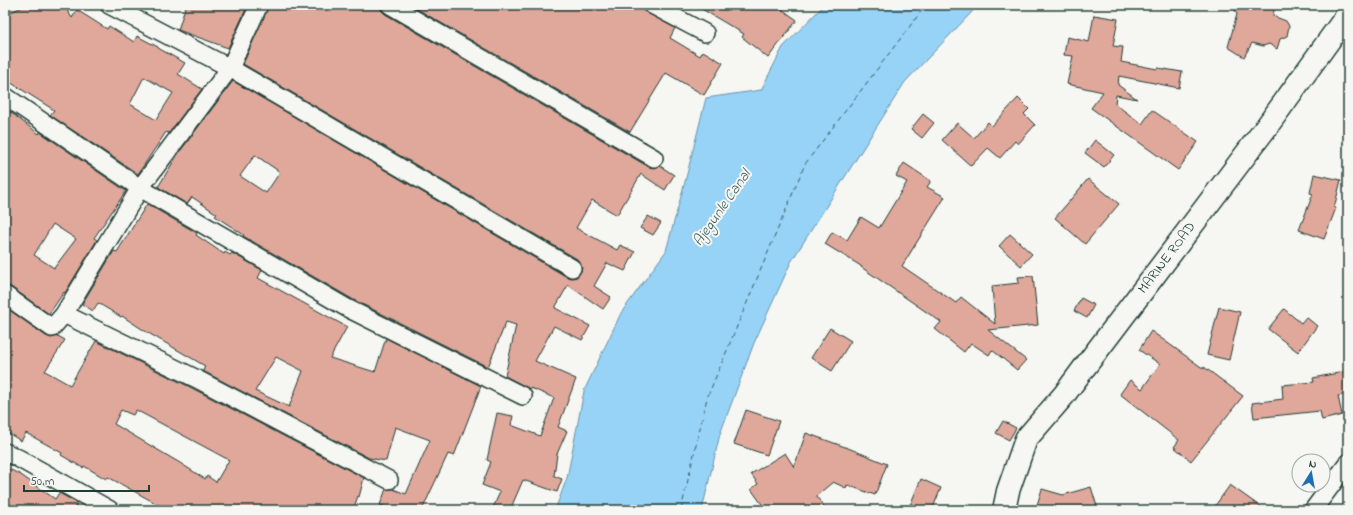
<svg xmlns="http://www.w3.org/2000/svg" width="1353" height="515" font-family="'Indie Flower',sans-serif">
  <style>
    .water { fill: #97d2f7; stroke: #6796a9 }
    .lines { fill: none; stroke-linecap: round; stroke-linejoin: round }
    .ferry { stroke: #375b5b; stroke-width: 1; stroke-dasharray: 5 4; stroke-linecap: butt }
    .building { fill: #e0a79b; stroke: #1f3d34; fill-rule: evenodd }
    .street-casing { stroke: #1f3d34; stroke-width: 20 }
    .secondary-casing { stroke: #1f3d34; stroke-width: 25 }
    .street { stroke: #f6f6f2; stroke-width: 17 }
    .secondary { stroke: #f6f6f2; stroke-width: 22 }
    .labels { text-anchor: middle; dominant-baseline: central; stroke-width: 4; stroke-linejoin: round; paint-order: stroke }
    .street-label { font-size: 14px; fill: #1f3d34; stroke: #f6f6f2 }
    .water-label { font-size: 15px; font-style: italic; fill: #375b5b; stroke: #f6f6f2 }
  </style>
  <rect width="100%" height="100%" fill="#f6f6f2"/>
  <filter id="ink" filterUnits="userSpaceOnUse"><feTurbulence type="fractalNoise" baseFrequency=".025" numOctaves="2"/><feDisplacementMap in="SourceGraphic" scale="8" xChannelSelector="R" yChannelSelector="G"/><feConvolveMatrix kernelMatrix="1 2 1 2 8 2 1 2 1" color-interpolation-filters="sRGB"/></filter>
  <g filter="url(#ink)">
    <path class="water" d="M824 5H977L971 13 905 82 791 262 754 343 720 434 702 510H555L567 478 584 391 621 313 666 251 686 178 706 98 761 90 783 47Z"/>
    <g class="lines">
      <path class="ferry" d="M681 510 707 398 805 164 926 5"/>
    </g>
    <path class="building" d="M26 5H64L72 18 77 10 107 29 109 26 134 42 137 36 158 47V48L185 63 178 74 202 89 169 133 166 132 138 174 50 115 54 110 5 79V15ZM144 77 173 93 156 120 130 104Z
      M186 5H248L228 48 178 30Z
      M269 5H380L381 10 385 14 649 167 654 168 660 166 674 175 665 190 641 174 617 215 592 200 576 228 617 250 620 245 635 252 625 271 607 263 594 286 611 297 603 309 568 285 555 308 590 326 582 340 554 326 535 361 576 379 558 427 567 431 557 454 554 476 562 479 557 492 523 480 510 510H492L500 492 482 485 491 462 487 460 497 413 513 416 511 425 540 436 554 398 531 388 530 389 505 376 516 325 506 322 488 367 352 299 243 236 244 235 215 216 217 214 192 197 187 204 158 187 178 154 233 81 567 277 572 278 577 277 580 273 582 268 580 263 577 259 243 64ZM255 155 280 172 266 193 240 176Z
      M410 5H633L675 28 670 38 700 56 703 51 723 63 704 95 666 73 630 132Z
      M673 5H686L684 10Z
      M695 5H776L797 20 768 58 742 37 744 34Z
      M1232 5H1275L1273 16 1286 21 1289 26 1287 36 1280 39 1277 49 1269 44 1263 46 1252 43 1244 57 1228 47 1237 14Z
      M1094 15 1118 19 1113 46 1123 47 1121 62 1157 69 1158 68 1182 72 1179 88 1119 76 1118 85 1137 99 1116 95 1115 104 1142 124 1152 110 1198 142 1178 170 1091 108 1103 92 1067 84 1073 56 1064 55 1067 37 1089 42Z
      M1018 98 1029 109 1024 114 1035 125 1018 144 1015 141 1000 158 988 148 971 166 942 140 957 123 974 138 988 122 992 126Z
      M5 108 39 134 40 132 126 191 94 238 97 240 65 293 64 292 49 314 11 287 5 285ZM53 224 76 239 54 268 34 255Z
      M923 114 934 123 922 138 911 129Z
      M1095 140 1114 155 1104 167 1085 153Z
      M904 163 931 181 927 187 945 197 902 266 956 303 961 297 995 324 992 286 1019 283 1018 277 1033 276 1038 325 988 330 1026 360 1017 370 992 350 989 355 971 343 964 352 935 329 941 322 861 267V266L825 244 832 232 847 240 861 217 879 228 907 182 896 176Z
      M1314 174 1341 180 1334 208H1336L1324 239 1299 230 1313 194 1310 193Z
      M1088 179 1119 204 1085 244 1055 218Z
      M147 204 197 233 196 235 224 254 225 252 230 255 232 253 262 270 258 278 347 327 330 358 375 372 386 338 481 386 454 456 448 454 422 510H393L380 505 386 489H393L406 494 430 440 395 427 386 461 369 458 203 371 205 366 145 331 122 316 121 317 98 303 93 311 82 304 114 251 117 252ZM276 357 303 371 289 407 255 391Z
      M648 216 661 223 653 235 640 228Z
      M1010 234 1032 254 1021 266 999 246Z
      M1081 298 1094 305 1087 318 1074 311Z
      M5 307 46 336 51 338 58 336 65 340 45 371 70 385 96 341 190 387 364 478 359 497 358 496 353 510H155L159 505 108 477 106 479 84 466 83 468 61 455 62 453 26 433 21 441 5 431ZM121 410 133 415 136 410 229 460 216 482 207 476 205 479 180 463 114 424Z
      M1219 307 1240 312 1229 360 1207 355Z
      M1284 309 1301 323 1306 317 1317 326 1298 352 1268 329Z
      M830 328 851 341 832 371 811 358Z
      M1151 331 1204 369V367L1243 396 1191 461 1174 447 1179 440 1120 394 1130 380 1142 389 1160 364 1139 350Z
      M1348 371V394L1338 396 1342 415 1322 420 1320 411 1254 418 1252 403 1283 399 1282 385 1314 382 1313 378Z
      M746 410 779 421 767 455 734 444Z
      M1003 421 1016 428 1009 440 996 433Z
      M806 433 848 448 887 464 875 495 847 485 846 488 833 482 816 496 827 510H766L751 489 758 484 751 474 785 453 794 467Z
      M5 467 21 475 55 499 59 493 77 503 73 510H5Z
      M921 479 941 488 932 510H908Z
      M1230 485 1265 510H1212Z
      M1091 487 1098 510H1054L1037 505 1042 489 1063 495Z"/>
    <g class="lines">
      <g class="street-casing">
        <path id="street" d="M109 5 230 68 572 268
          M390 5 654 158
          M652 5 705 33
          M5 96 140 188 347 308 523 396
          M5 295 52 328 64 314 195 378 389 480
          M64 314 140 188 230 68 259 5
          M5 452 18 458 110 510
          M1313 510 1348 463"/>
      </g>
      <g class="secondary-casing">
        <path id="secondary" d="M1004 510 1008 491 1026 439 1064 395 1084 368 1265 129 1348 14"/>
      </g>
      <use href="#street" class="street"/>
      <use href="#secondary" class="secondary"/>
    </g>
  </g>
  <g class="labels">
    <g class="street-label">
      <text transform="translate(1167 258) rotate(-53)">MARINE ROAD</text>
    </g>
    <g class="water-label">
      <text transform="translate(722 208) rotate(-55)">Ajegunle Canal</text>
    </g>
  </g>
  <rect width="1353" height="515" fill="none" stroke="#f6f6f2" stroke-width="20"/>
  <rect x="10" y="10" width="1333" height="495" fill="none" stroke="#1f3d34" stroke-width="1.5" filter="url(#ink)"/>
  <g transform="translate(1311 473) rotate(11)"><circle r="19" fill="#f6f6f2" stroke="#a0aca6"/>
  <path d="M0-3L7 15L0 10L-7 15Z" fill="#1f6fb2"/>
  <text y="-6" font-size="11" font-weight="bold" text-anchor="middle" fill="#1f3d34">N</text>
  </g>
  <path d="M24 485v6h125v-6" fill="none" stroke="#1f3d34" stroke-width="2"/>
  <text x="30" y="485" font-size="12" fill="#1f3d34" stroke="#f6f6f2" stroke-width="3" paint-order="stroke">50 m</text>
</svg>
